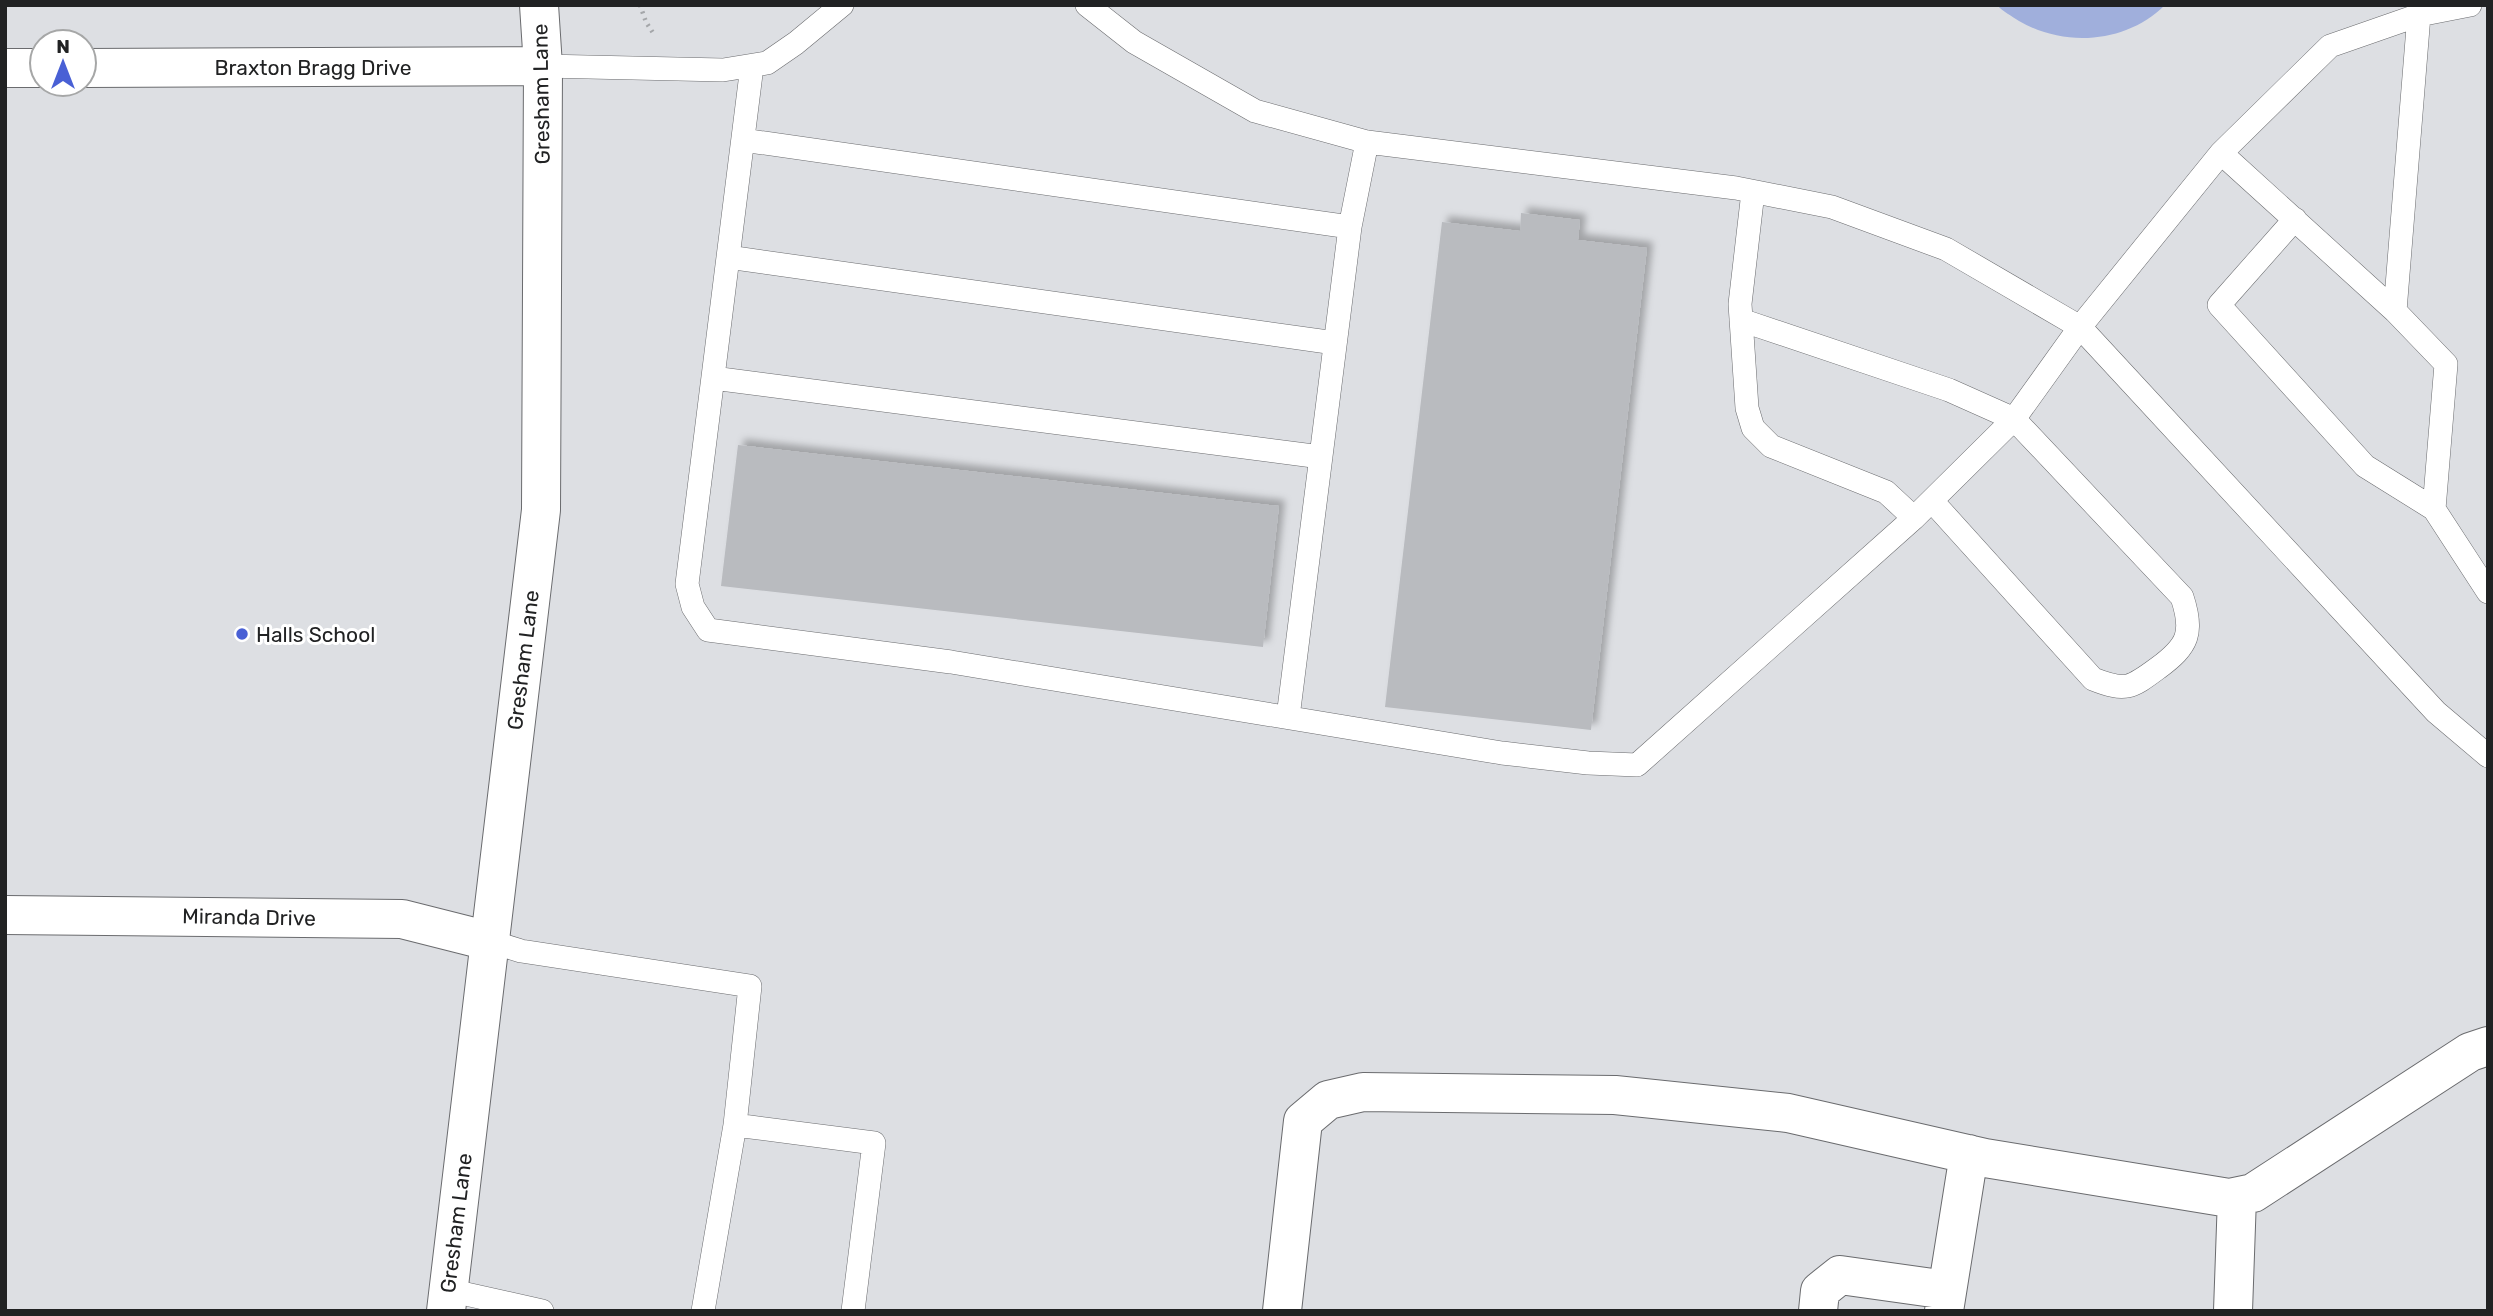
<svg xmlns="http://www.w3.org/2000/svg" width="2493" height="1316" font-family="Rubik,sans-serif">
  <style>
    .pitch { fill: #a0afdc }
    .building { fill: #b9bbbf; filter: url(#shadow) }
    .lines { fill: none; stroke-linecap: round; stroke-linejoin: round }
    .lane-casing { stroke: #6a6b6e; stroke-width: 24 }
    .street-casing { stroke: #6a6b6e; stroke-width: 40 }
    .path { stroke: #a4a6a9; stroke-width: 4.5; stroke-dasharray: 2 5; stroke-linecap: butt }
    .lane { stroke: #fff; stroke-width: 23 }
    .street { stroke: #fff; stroke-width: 38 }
    .poi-dot { fill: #4960d5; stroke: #fff; stroke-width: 2.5 }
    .labels { text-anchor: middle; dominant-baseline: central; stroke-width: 6; stroke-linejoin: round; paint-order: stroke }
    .street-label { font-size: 21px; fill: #212223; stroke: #fff }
    .poi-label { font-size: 21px; fill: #212223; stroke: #fff; text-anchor: start }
  </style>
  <defs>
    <filter id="shadow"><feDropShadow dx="6" dy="-6" stdDeviation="3.5" flood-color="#0004"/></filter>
  </defs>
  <rect width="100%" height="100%" fill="#dddfe3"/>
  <path class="pitch" d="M1997 5H2165C2127 43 2065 48 2019 21 2012 16 2003 12 1997 5Z"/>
  <path class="building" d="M1521 213 1580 220 1578 240 1647 248 1591 730 1385 707 1442 222 1520 231Z
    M738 445 1279 506 1263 647 721 586Z"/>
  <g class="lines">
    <g class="lane-casing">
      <path id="lane" d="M1087 5 1134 42 1255 111 1367 142 1736 188 1832 207 1946 249 2080 327 2436 712 2488 756
        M2419 15 2395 311 2446 364 2434 509 2488 592
        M543 66 723 70 767 63 796 43 842 5
        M752 66 687 584 693 607 708 630 951 662 1502 753 1588 763 1637 765 1914 518
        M743 140 1350 227 1367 142
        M2221 153 2395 311
        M1753 192 1740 304 1747 408 1753 428 1771 446 1886 492 1914 518 2014 419 2080 327 2221 153 2330 46 2419 15 2470 5
        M2295 219 2219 305 2365 466 2434 509
        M728 257 1335 343
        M1741 320 1949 390 2014 419 2182 597C2194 633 2188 646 2158 668 2131 688 2126 692 2093 679L1932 501
        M713 378 1321 457
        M1288 717 1350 227
        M489 941 521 951 750 986 735 1125 703 1311
        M735 1125 874 1143 853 1311
        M448 1290 542 1311"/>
    </g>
    <g class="street-casing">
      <path id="street" d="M5 68H42
        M84 68 543 66
        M5 915 402 919 489 941
        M446 1311 541 510 543 66 539 5
        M1282 1311 1303 1121 1328 1100 1363 1092 1615 1095 1788 1113 1985 1158 2229 1198 2253 1193 2470 1052 2488 1046
        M1818 1311 1820 1291 1840 1275 1947 1290
        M1944 1311 1969 1154
        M2233 1311 2237 1197"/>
    </g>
    <path class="path" d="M640 5 646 22 655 36"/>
    <use href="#lane" class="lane"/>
    <use href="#street" class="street"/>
  </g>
  <circle class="poi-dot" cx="242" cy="634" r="7"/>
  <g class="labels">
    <g class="street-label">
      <text x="313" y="67">Braxton Bragg Drive</text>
      <text transform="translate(541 94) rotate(-91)">Gresham Lane</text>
      <text transform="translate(523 660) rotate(-83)">Gresham Lane</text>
      <text transform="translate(249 917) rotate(1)">Miranda Drive</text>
      <text transform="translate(456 1223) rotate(-83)">Gresham Lane</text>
    </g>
    <g class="poi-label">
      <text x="256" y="634">Halls School</text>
    </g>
  </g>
  <rect width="2493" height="1316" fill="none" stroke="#212223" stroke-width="14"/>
  <g transform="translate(63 63)"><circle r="33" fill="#ffffff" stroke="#a6a7a7" stroke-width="2"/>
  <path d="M0-5L12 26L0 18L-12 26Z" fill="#4960d5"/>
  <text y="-10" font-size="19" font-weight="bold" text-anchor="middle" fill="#212223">N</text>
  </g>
</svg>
